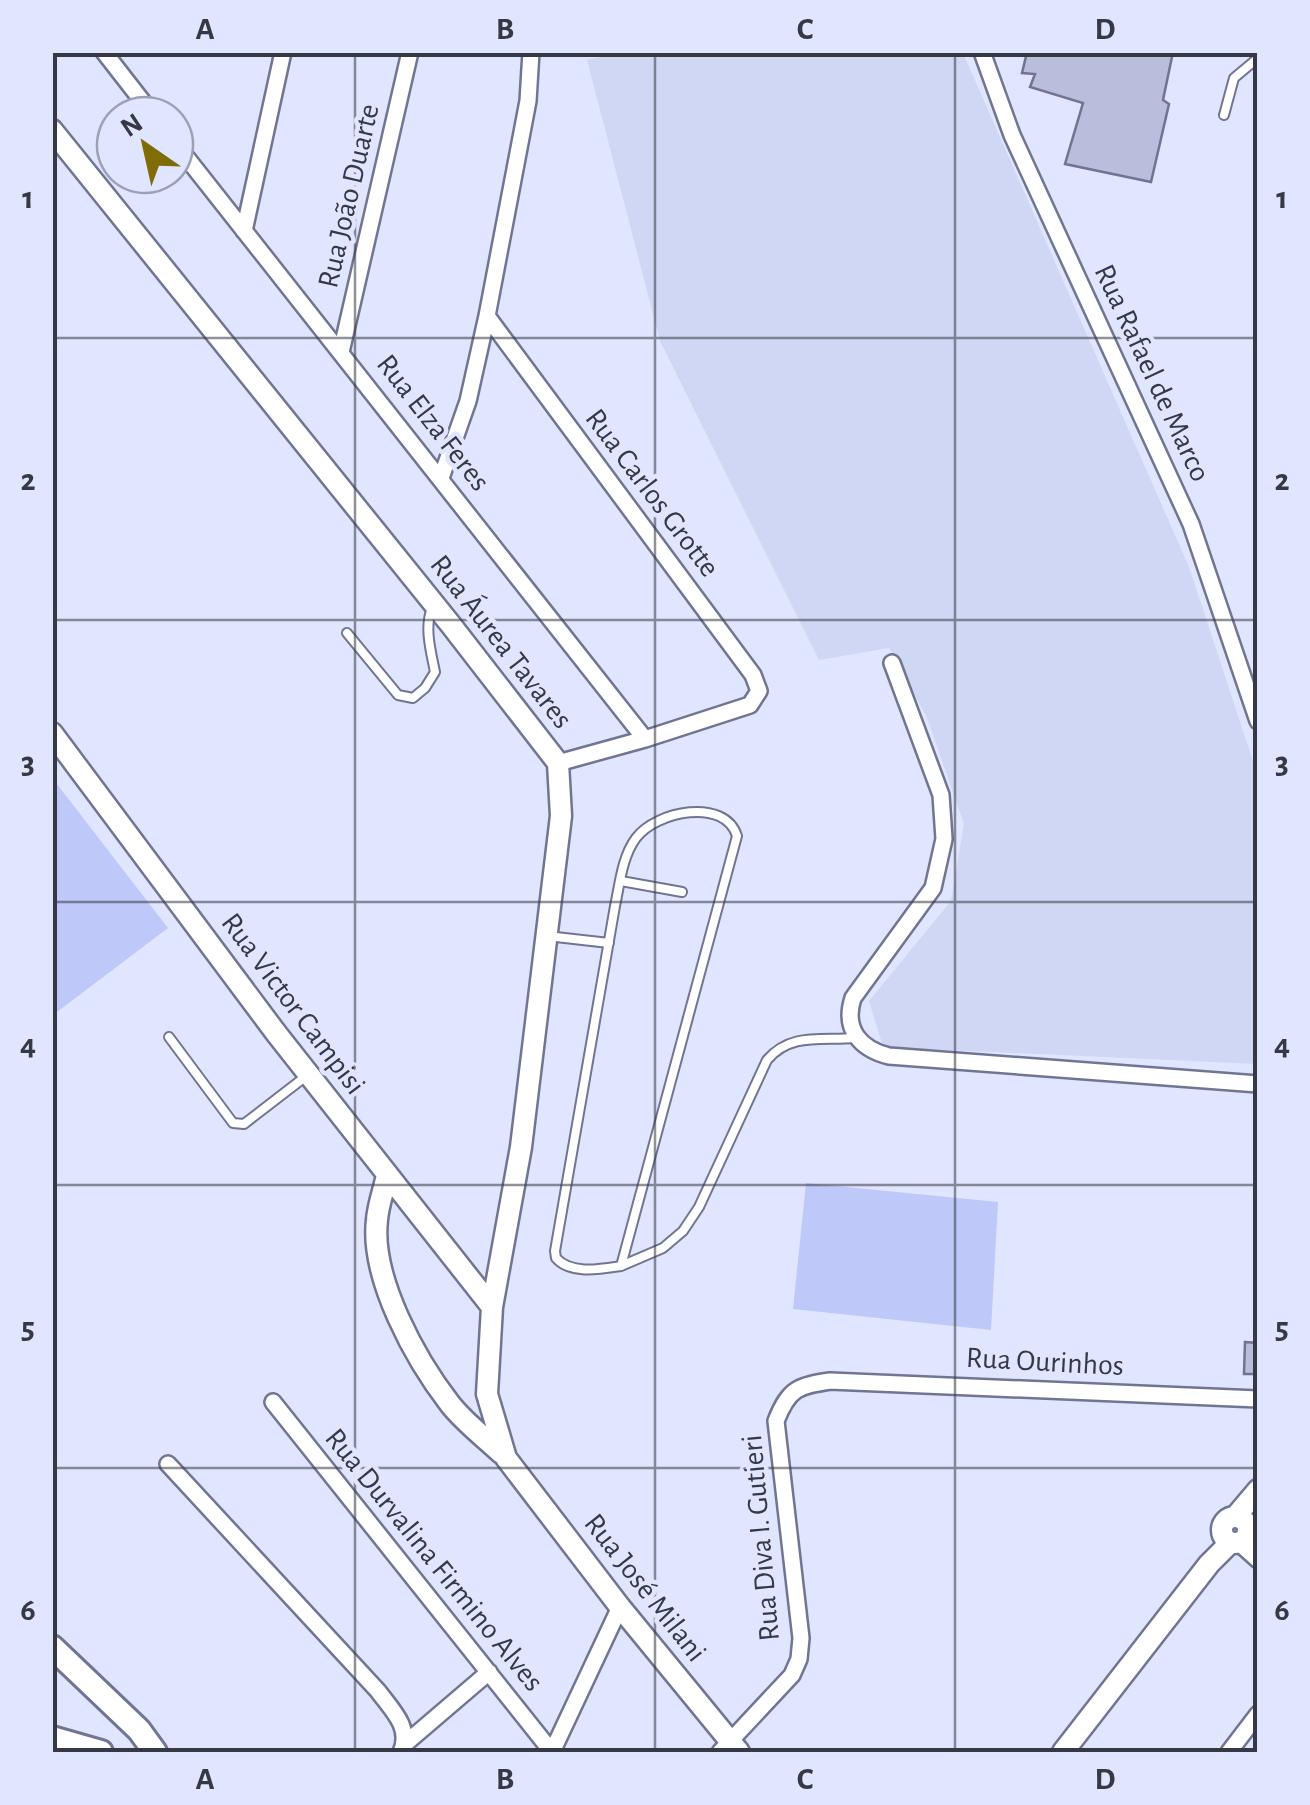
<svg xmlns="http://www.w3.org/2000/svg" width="1310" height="1805" font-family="'Alegreya Sans',sans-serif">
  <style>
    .built { fill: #d0d7f4 }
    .green { fill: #bec8f9 }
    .building { fill: #b8bedc; stroke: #6f7490; stroke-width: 2.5 }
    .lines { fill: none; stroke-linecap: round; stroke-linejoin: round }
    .service-casing { stroke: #707591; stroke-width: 12 }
    .minor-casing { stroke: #707591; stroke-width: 20 }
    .tertiary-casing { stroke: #707591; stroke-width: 25 }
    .secondary-casing { stroke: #707591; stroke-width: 28 }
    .service { stroke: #fff; stroke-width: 8 }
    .minor { stroke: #fff; stroke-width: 15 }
    .tertiary { stroke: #fff; stroke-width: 20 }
    .secondary { stroke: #fff; stroke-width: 22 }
    .grid { fill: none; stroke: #363844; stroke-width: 2.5; stroke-opacity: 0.55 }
    .labels { text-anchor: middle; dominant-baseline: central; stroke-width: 9; stroke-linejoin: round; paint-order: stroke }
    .street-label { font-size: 30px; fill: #363844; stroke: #e0e6ff }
    .neatline { fill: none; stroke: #363844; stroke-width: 4 }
    .grid-label { font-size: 32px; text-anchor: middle; font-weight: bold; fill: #363844 }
  </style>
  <rect width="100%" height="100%" fill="#e0e6ff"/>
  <path class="built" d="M621 52 963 53 1189 567 1257 773V1064L883 1047 869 1001 951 901 964 824 927 718 889 648 819 660 660 341 587 60Z"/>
  <path class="green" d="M53 779 168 928 53 1015Z
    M806 1183 998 1202 991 1330 793 1309Z"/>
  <path class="building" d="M1027 52H1173L1163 100 1169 104 1151 182 1065 164 1083 103 1030 87 1035 74 1022 73Z
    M1245 1342 1258 1343V1374H1244Z"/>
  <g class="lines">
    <g class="service-casing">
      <path id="service" d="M1224 115 1234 78 1258 58
        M347 633 398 695 413 698 425 688 435 672C431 652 424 627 432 608
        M621 881 682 892
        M547 936 609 943
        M169 1037 233 1123 244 1124 305 1077
        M621 1266C601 1269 571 1275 556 1258L555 1251 615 906C620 883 622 857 636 838 656 811 725 797 737 836L621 1266 663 1248 683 1231 699 1207 767 1060C791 1032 822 1041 855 1038"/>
    </g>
    <g class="minor-casing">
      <path id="minor" d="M104 52 153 115
        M982 52 1012 135 1191 524 1258 721
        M175 143 645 739
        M244 231 283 52
        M487 316 753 675 759 691 750 705 645 739 558 763
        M341 352 410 52
        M441 478 468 401 487 316 528 101 531 52
        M892 663 941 795 944 839 933 888 853 998C843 1029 860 1049 889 1056L1258 1084
        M273 1402 552 1752
        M168 1464 378 1691C392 1710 412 1728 401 1752
        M1248 1535 1258 1546
        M1239 1543 1258 1560
        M406 1743 489 1672
        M552 1752 620 1607
        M720 1752 792 1675 799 1659 801 1638 776 1421C789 1388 798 1386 830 1381L1258 1399
        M1229 1752 1258 1714"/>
    </g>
    <g class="tertiary-casing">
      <path id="tertiary" d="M52 130 451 625 558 763 561 816 521 1147 492 1307 487 1394 506 1458 620 1607 739 1752
        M52 733 276 1033 492 1307
        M387 1175C384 1190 378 1205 377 1220 370 1278 416 1360 450 1404 464 1422 484 1437 501 1453
        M1236 1516 1258 1490
        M1222 1530a13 13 0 1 1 26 0a13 13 0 1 1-26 0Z
        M1063 1752 1209 1564 1230 1543"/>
    </g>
    <g class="secondary-casing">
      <path id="secondary" d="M52 1647 139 1730 155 1752
        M52 1738 101 1752"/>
    </g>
    <use href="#service" class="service"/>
    <use href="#minor" class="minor"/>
    <use href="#tertiary" class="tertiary"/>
    <use href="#secondary" class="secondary"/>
  </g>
  <path class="grid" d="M355 52V1752M655 52V1752M955 52V1752M52 338H1258M52 620H1258M52 902H1258M52 1185H1258M52 1468H1258"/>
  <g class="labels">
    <g class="street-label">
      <text transform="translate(349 196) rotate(-77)">Rua João Duarte</text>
      <text transform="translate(1152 373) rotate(65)">Rua Rafael de Marco</text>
      <text transform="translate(433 423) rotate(52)">Rua Elza Feres</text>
      <text transform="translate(652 493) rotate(53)">Rua Carlos Grotte</text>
      <text transform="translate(501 642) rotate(52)">Rua Áurea Tavares</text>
      <text transform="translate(293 1004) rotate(53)">Rua Victor Campisi</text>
      <text transform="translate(1045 1362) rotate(3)">Rua Ourinhos</text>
      <text transform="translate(761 1538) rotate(-95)">Rua Diva I. Gutieri</text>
      <text transform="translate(434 1560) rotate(51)">Rua Durvalina Firmino Alves</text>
      <text transform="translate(645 1588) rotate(52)">Rua José Milani</text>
    </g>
  </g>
  <rect width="1310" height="1805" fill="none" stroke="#e0e6ff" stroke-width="110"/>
  <g transform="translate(145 145) rotate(326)"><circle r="48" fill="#e0e6ff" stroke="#9ca0b4" stroke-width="2.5"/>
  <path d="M0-8L18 38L0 25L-18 38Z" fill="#806c07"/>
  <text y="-15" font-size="28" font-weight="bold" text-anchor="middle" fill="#363844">N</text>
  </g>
  <rect x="55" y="55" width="1200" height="1695" class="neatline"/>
  <g class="grid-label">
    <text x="205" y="39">A</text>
    <text x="505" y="39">B</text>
    <text x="805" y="39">C</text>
    <text x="1105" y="39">D</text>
    <text x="28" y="208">1</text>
    <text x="1282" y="208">1</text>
    <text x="28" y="490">2</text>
    <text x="1282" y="490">2</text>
    <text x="28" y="773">3</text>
    <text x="1282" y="773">3</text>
    <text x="28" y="1055">4</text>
    <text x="1282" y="1055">4</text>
    <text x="28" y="1338">5</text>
    <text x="1282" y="1338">5</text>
    <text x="28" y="1620">6</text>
    <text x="1282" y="1620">6</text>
    <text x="205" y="1789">A</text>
    <text x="505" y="1789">B</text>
    <text x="805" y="1789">C</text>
    <text x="1105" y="1789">D</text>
  </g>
</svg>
